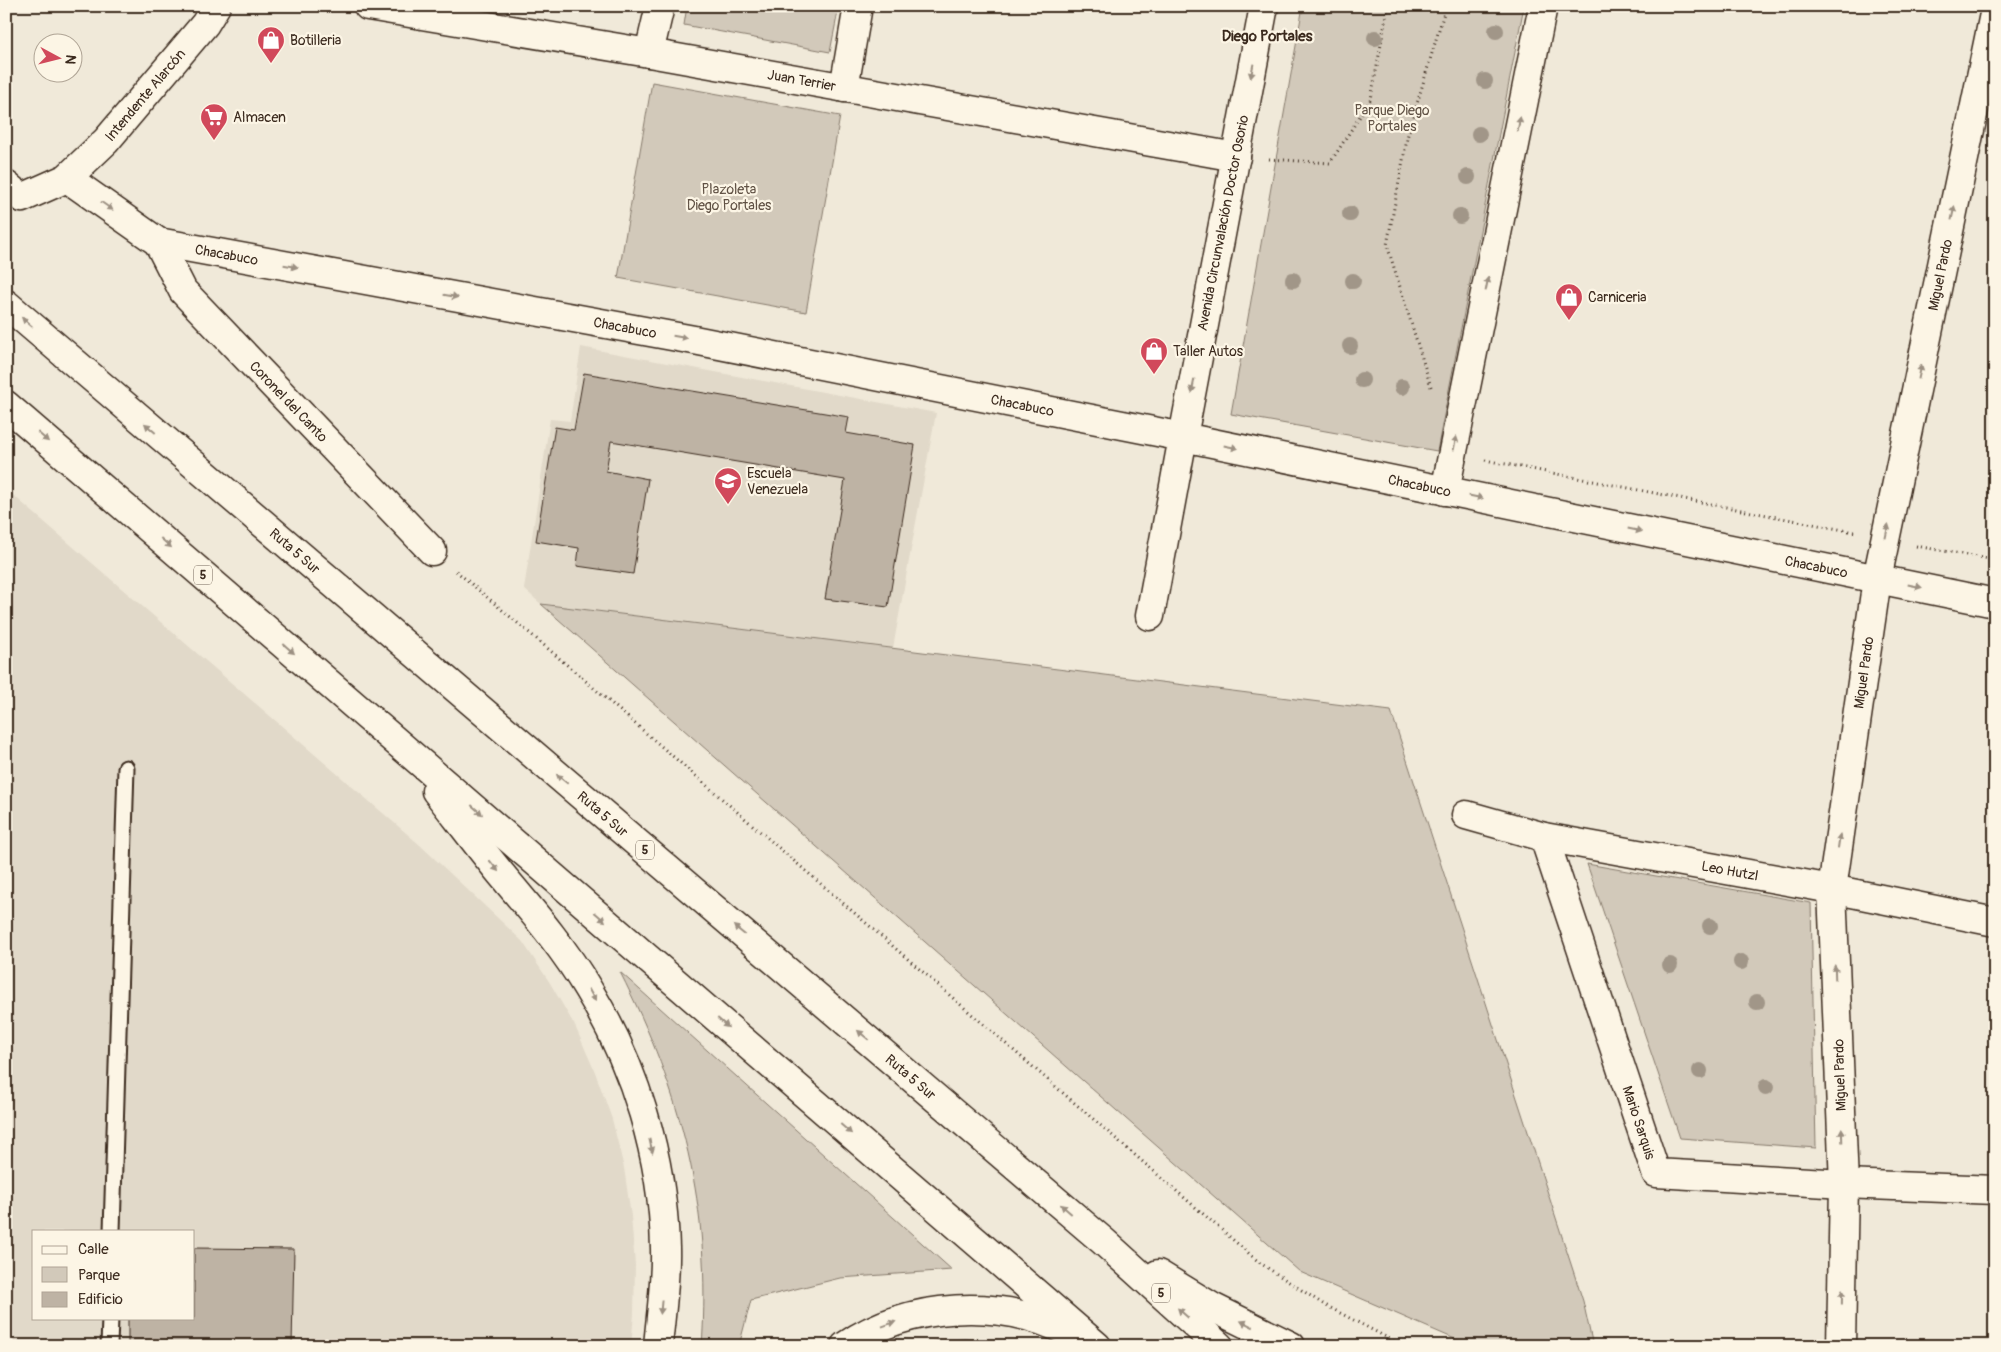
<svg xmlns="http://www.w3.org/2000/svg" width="2001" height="1352" font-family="Pangolin,sans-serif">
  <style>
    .built { fill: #e1d9c9; fill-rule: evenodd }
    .green { fill: #d2c9ba; stroke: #867a6c }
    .building { fill: #beb3a4; stroke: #3b2a1e }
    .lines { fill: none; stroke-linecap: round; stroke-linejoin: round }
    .service-casing { stroke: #3b2a1e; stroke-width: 19 }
    .minor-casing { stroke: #3b2a1e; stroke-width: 31 }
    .secondary-casing { stroke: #3b2a1e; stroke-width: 31 }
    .motorway-casing { stroke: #3b2a1e; stroke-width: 31 }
    .path { stroke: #3b2a1e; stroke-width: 3; stroke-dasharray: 1 4; stroke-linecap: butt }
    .service { stroke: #fcf5e5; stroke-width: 15 }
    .minor { stroke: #fcf5e5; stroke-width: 28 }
    .secondary { stroke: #fcf5e5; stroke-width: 28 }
    .motorway { stroke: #fcf5e5; stroke-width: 28 }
    .tree { fill: #a19688 }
    .oneway { fill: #9c9082 }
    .labels { text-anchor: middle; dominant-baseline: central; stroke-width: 4.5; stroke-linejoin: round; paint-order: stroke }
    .shield { fill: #fcf5e5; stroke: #75675a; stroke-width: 1 }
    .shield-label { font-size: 12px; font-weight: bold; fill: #3b2a1e }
    .poi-label { font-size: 14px; fill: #3b2a1e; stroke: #fcf5e5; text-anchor: start }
    .street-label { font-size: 14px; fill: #3b2a1e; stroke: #fcf5e5 }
    .park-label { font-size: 14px; fill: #615245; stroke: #fcf5e5 }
    .neighbourhood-label { font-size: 15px; font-weight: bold; fill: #3b2a1e; stroke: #fcf5e5 }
  </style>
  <rect width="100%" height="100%" fill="#f0e9d9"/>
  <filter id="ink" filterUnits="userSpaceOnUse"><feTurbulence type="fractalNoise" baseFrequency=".02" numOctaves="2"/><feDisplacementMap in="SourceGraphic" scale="10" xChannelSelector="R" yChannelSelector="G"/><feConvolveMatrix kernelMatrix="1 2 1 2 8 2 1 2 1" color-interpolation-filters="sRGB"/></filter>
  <g filter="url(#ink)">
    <path class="built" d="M581 347 936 413 893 648 541 604 524 589 550 419 570 421Z
      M6 489 420 845 522 941 550 983 575 1026 595 1072 612 1119 624 1168 631 1216 635 1265 634 1314 631 1346H6ZM34 1231H194V1318H34Z"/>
    <path class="green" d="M687 6H839L830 52 684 25Z
      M1303 6H1524L1437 451 1231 414Z
      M652 82 840 116 806 312 618 278Z
      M541 604 1391 711 1583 1301 1593 1346H1471L1300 1272Z
      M1587 864 1811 903 1816 1148 1680 1138Z
      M620 972 952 1270 840 1278 751 1300 739 1346H702C712 1207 682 1094 620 972Z
      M965 1339 995 1342 1010 1346H920L936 1341Z"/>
    <path class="building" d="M584 373 849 417 846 433 915 445 888 607 825 599 845 480 611 441 606 471 648 479 633 574 577 566 579 548 536 541 555 427 574 430Z
      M194 1248 294 1249 292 1346H128V1318H194Z"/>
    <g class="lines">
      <g class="service-casing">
        <path id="service" d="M112 1231 126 768
          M109 1346 110 1318"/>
      </g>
      <g class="minor-casing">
        <g id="minor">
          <path id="s1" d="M368 6 649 53 1236 157"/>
          <path d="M649 53 660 6"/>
          <path d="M844 88 858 6"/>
          <path id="s2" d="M67 178 158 242 694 340 1183 437 1150 616"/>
          <path id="s3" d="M6 185 22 198 67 178 106 141 205 24 216 6"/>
          <path id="s4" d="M158 242 183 291 432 551"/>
          <path d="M1445 491 1543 6"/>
          <path id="s5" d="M1466 815 1544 837 1832 889 1995 922"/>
          <path id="s6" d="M1544 837 1656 1173 1844 1184 1995 1190"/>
        </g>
      </g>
      <g class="secondary-casing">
        <g id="secondary">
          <path id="s7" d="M1264 6 1183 437 1995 603"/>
          <path id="s8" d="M1841 1346 1844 1184 1832 889 1877 579 1995 9"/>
        </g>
      </g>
      <g class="motorway-casing">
        <g id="motorway">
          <path id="s9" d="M6 304 1103 1241 1219 1346"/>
          <path d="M6 405 1097 1346"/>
          <path d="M436 791C458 819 479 847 501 874 532 911 564 948 588 989 635 1066 663 1157 665 1248 666 1280 661 1313 658 1346"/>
          <path d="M1158 1274 1212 1307 1291 1346"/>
          <path d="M845 1346C909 1302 1002 1297 1070 1333"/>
        </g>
      </g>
      <path class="path" d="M1269 159 1330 163 1371 99 1388 6
        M1431 387 1387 245 1408 134 1446 6
        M1485 460 1854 532
        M1916 546 1995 560
        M456 571 552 652 1260 1263 1323 1304 1403 1346"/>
      <use href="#service" class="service"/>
      <use href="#minor" class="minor"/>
      <use href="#secondary" class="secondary"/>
      <use href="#motorway" class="motorway"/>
    </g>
    <g class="tree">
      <circle cx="1496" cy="31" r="8"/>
      <circle cx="1375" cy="38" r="8"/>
      <circle cx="1485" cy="81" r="8"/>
      <circle cx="1479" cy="134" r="8"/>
      <circle cx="1468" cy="177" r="8"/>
      <circle cx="1350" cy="214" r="8"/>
      <circle cx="1460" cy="216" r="8"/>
      <circle cx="1293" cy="280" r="8"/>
      <circle cx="1353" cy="281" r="8"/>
      <circle cx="1350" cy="346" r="8"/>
      <circle cx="1362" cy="380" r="8"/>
      <circle cx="1402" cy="387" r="8"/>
      <circle cx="1710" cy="926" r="8"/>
      <circle cx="1741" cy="962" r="8"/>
      <circle cx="1670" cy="965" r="8"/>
      <circle cx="1757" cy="1002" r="8"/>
      <circle cx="1700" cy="1071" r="8"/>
      <circle cx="1766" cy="1087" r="8"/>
    </g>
    <defs><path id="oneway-solid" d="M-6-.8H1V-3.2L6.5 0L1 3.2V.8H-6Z" transform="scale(1.25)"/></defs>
    <g class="oneway">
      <use href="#oneway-solid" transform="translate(1252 71) rotate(101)"/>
      <use href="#oneway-solid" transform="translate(1519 124) rotate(-79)"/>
      <use href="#oneway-solid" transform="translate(107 206) rotate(35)"/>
      <use href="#oneway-solid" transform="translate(1953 213) rotate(-78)"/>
      <use href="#oneway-solid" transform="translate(291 266) rotate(10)"/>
      <use href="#oneway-solid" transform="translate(1487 284) rotate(-79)"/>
      <use href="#oneway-solid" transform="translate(451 296) rotate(10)"/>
      <use href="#oneway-solid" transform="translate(27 322) rotate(-139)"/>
      <use href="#oneway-solid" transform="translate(680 337) rotate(10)"/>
      <use href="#oneway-solid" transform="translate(1920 372) rotate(-78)"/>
      <use href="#oneway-solid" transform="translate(1193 386) rotate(101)"/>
      <use href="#oneway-solid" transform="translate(150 428) rotate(-139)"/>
      <use href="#oneway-solid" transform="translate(43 437) rotate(41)"/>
      <use href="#oneway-solid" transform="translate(1455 443) rotate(-79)"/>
      <use href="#oneway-solid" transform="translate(1231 447) rotate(12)"/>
      <use href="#oneway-solid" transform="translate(1476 497) rotate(12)"/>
      <use href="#oneway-solid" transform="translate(1635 530) rotate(12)"/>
      <use href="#oneway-solid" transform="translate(1887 531) rotate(-78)"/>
      <use href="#oneway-solid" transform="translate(166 543) rotate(41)"/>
      <use href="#oneway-solid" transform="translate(1915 586) rotate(12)"/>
      <use href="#oneway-solid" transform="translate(289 649) rotate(41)"/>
      <use href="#oneway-solid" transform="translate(562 779) rotate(-140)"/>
      <use href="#oneway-solid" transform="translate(477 810) rotate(41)"/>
      <use href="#oneway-solid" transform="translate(1839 841) rotate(-82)"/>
      <use href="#oneway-solid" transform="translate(494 866) rotate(51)"/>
      <use href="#oneway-solid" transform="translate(600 917) rotate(41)"/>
      <use href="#oneway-solid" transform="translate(739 930) rotate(-140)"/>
      <use href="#oneway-solid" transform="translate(1835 972) rotate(-92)"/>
      <use href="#oneway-solid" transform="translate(592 995) rotate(61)"/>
      <use href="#oneway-solid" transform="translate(723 1023) rotate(41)"/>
      <use href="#oneway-solid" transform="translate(863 1035) rotate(-140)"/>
      <use href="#oneway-solid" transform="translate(846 1129) rotate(41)"/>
      <use href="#oneway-solid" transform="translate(1842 1135) rotate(-92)"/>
      <use href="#oneway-solid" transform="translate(651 1146) rotate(77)"/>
      <use href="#oneway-solid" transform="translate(1066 1209) rotate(-139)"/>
      <use href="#oneway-solid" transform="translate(1842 1297) rotate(-89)"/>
      <use href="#oneway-solid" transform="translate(661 1307) rotate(95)"/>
      <use href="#oneway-solid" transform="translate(1183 1313) rotate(-138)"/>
      <use href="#oneway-solid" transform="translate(889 1324) rotate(-20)"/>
      <use href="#oneway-solid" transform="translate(1247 1324) rotate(-154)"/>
    </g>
  </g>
  <defs>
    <g id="shop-pin" transform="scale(1.4375)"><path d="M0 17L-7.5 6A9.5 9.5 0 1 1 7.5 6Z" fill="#d1495b" stroke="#fcf5e5"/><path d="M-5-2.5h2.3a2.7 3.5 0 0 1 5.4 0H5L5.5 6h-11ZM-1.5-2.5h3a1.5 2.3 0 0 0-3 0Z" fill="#fff"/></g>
    <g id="supermarket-pin" transform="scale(1.4375)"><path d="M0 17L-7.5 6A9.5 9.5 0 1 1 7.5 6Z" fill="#d1495b" stroke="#fcf5e5"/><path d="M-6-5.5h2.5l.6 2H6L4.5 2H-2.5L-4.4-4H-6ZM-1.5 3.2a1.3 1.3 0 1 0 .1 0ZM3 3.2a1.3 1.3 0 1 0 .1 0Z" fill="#fff"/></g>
    <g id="school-pin" transform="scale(1.4375)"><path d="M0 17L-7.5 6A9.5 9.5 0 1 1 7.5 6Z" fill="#d1495b" stroke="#fcf5e5"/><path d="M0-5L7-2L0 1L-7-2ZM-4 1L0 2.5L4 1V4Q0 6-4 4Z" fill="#fff"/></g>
  </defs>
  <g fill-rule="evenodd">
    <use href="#shop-pin" x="271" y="40"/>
    <use href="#supermarket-pin" x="214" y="117"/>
    <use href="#shop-pin" x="1569" y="297"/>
    <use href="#shop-pin" x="1154" y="351"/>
    <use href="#school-pin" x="728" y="481"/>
  </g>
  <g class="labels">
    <g class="shield">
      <rect x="194" y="565.5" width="18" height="19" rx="4"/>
      <rect x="636" y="840.5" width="18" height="19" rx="4"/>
      <rect x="1152" y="1283.5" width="18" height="19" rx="4"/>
    </g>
    <g class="shield-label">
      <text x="203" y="575">5</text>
      <text x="645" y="850">5</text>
      <text x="1161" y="1293">5</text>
    </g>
    <g class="poi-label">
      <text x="290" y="40">Botilleria</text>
      <text x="233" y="117">Almacen</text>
      <text x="1588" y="297">Carniceria</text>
      <text x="1173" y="351">Taller Autos</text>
      <text x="747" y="473">Escuela<tspan x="747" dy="16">Venezuela</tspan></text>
    </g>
    <g class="street-label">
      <text stroke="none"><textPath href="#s1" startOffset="440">Juan Terrier</textPath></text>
      <text stroke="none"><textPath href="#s3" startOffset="184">Intendente Alarcón</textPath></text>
      <text transform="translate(1223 223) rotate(-79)">Avenida Circunvalación Doctor Osorio</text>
      <text stroke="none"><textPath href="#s2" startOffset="181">Chacabuco</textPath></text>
      <text stroke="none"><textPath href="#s8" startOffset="1081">Miguel Pardo</textPath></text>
      <text stroke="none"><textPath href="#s2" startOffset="586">Chacabuco</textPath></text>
      <text stroke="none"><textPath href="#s4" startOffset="208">Coronel del Canto</textPath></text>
      <text stroke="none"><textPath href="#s2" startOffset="991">Chacabuco</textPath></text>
      <text stroke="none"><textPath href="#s7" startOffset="680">Chacabuco</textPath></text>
      <text stroke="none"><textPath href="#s9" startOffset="380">Ruta 5 Sur</textPath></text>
      <text stroke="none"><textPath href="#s7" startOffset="1085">Chacabuco</textPath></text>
      <text stroke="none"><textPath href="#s8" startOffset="676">Miguel Pardo</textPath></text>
      <text stroke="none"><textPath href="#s9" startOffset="785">Ruta 5 Sur</textPath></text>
      <text stroke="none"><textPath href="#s5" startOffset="270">Leo Hutzl</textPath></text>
      <text transform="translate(1840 1075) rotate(-92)">Miguel Pardo</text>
      <text stroke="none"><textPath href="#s9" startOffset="1190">Ruta 5 Sur</textPath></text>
      <text stroke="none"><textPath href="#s6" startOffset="301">Mario Sarquis</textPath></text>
    </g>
    <g class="park-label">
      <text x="1392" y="110">Parque Diego<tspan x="1392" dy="16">Portales</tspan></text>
      <text x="729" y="189">Plazoleta<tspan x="729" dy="16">Diego Portales</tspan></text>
    </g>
    <g class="neighbourhood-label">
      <text x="1267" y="36">Diego Portales</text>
    </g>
  </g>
  <rect width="2001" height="1352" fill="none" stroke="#fcf5e5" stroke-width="25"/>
  <rect x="12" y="12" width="1976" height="1327" fill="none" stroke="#3b2a1e" stroke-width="2" filter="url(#ink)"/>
  <rect x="32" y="1230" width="162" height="90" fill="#fcf5e5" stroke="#afa495"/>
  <rect x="42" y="1246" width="25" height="8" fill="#fcf5e5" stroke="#afa495"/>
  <text x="78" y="1254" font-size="15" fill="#3b2a1e">Calle</text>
  <rect x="42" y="1267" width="25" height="15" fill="#d2c9ba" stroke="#afa495"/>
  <text x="78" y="1280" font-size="15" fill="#3b2a1e">Parque</text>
  <rect x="42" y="1292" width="25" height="15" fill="#beb3a4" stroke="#afa495"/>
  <text x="78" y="1304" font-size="15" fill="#3b2a1e">Edificio</text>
  <g transform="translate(58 58) rotate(97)"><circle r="24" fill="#fcf5e5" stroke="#afa495"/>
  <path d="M0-4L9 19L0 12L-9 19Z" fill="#d1495b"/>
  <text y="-8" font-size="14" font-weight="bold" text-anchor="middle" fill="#3b2a1e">N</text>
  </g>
</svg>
